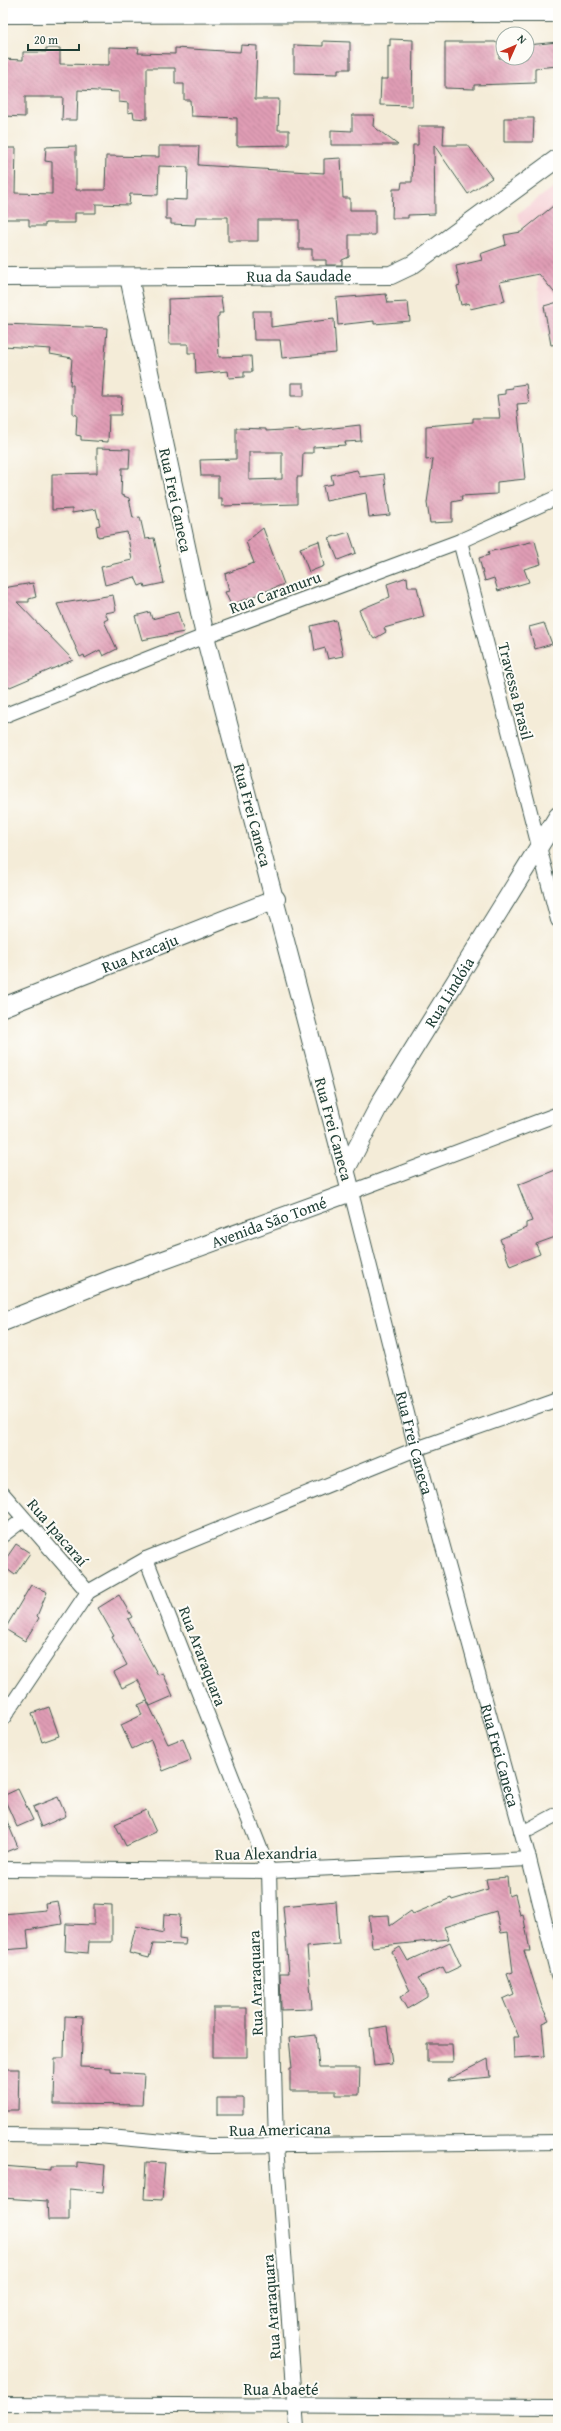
<svg xmlns="http://www.w3.org/2000/svg" width="561" height="2431" font-family="'Gentium Book Plus',serif">
  <style>
    .built { fill: #f6cfd6 }
    .building { fill: url(#building-back-hatch); fill-rule: evenodd }
    .lines { fill: none; stroke-linecap: round; stroke-linejoin: round }
    .minor-casing { stroke: #3f574d; stroke-width: 16 }
    .tertiary-casing { stroke: #3f574d; stroke-width: 20 }
    .secondary-casing { stroke: #3f574d; stroke-width: 22 }
    .minor { stroke: #fff; stroke-width: 14 }
    .tertiary { stroke: #fff; stroke-width: 18 }
    .secondary { stroke: #fff; stroke-width: 20 }
    .labels { text-anchor: middle; dominant-baseline: central; stroke-width: 4; stroke-linejoin: round; paint-order: stroke }
    .street-label { font-size: 16px; fill: #1f3d34; stroke: #fdfcf7 }
  </style>
  <defs>
    <pattern id="building-back-hatch" width="6" height="6" patternUnits="userSpaceOnUse"><rect width="6" height="6" fill="#e09db5"/><path d="M-1 5l2 2M0 0l6 6M5-1l2 2" fill="none" stroke="#b58194"/></pattern>
  </defs>
  <rect width="100%" height="100%" fill="#fdfcf7"/>
  <filter id="ink" filterUnits="userSpaceOnUse"><feTurbulence type="fractalNoise" baseFrequency=".025" numOctaves="2"/><feDisplacementMap in="SourceGraphic" scale="8" xChannelSelector="R" yChannelSelector="G"/><feConvolveMatrix kernelMatrix="1 2 1 2 8 2 1 2 1" color-interpolation-filters="sRGB"/></filter>
  <filter id="wash" filterUnits="userSpaceOnUse"><feTurbulence type="fractalNoise" baseFrequency=".012" numOctaves="4" result="noise"/><feDisplacementMap in="SourceGraphic" scale="16" xChannelSelector="R" yChannelSelector="G"/><feGaussianBlur stdDeviation="0.9" result="paint"/><feColorMatrix in="noise" values="0 0 0 0 0 0 0 0 0 0 0 0 0 0 0 0 0 1.4 0 .05"/><feComposite in="paint" operator="in"/></filter>
  <g filter="url(#wash)">
    <rect width="100%" height="100%" fill="#f4ecd8"/>
    <path class="built" d="M558 184V328L543 333 535 252 517 214Z"/>
    <g id="blocks">
      <path class="building" d="M390 39 413 40 412 106 380 105 381 79H388V45L390 46Z
        M323 41 350 42V69H338V74L294 73V45L323 46Z
        M445 42H495L499 44V58H527V45L558 42V66L535 68V83L474 85V89L445 88Z
        M241 45 257 46 255 99H279L278 130H289V145L237 146V118L191 116 190 100H184V84H175V68H147V119L134 118 133 112 128 113V103L119 102V92L78 90 77 120H62L63 97H25V117L3 116V59L23 60V52H46V48H60V64L109 65V47L139 48 138 53 175 54V48L240 52Z
        M352 115H374L373 126 398 145H331V130L352 131Z
        M504 118H534L533 142H504Z
        M418 126H444L443 145H468L492 178 468 194 434 145 435 214 408 215V218H392L393 189H401L402 182H412L413 145H418Z
        M76 146V190H105L106 156 159 157V146H199L198 165 324 173V159L341 158 343 198H350V210H375V235H349V257L342 260V265H326V260H312V249H299V220H258V241H228V217H196L195 225 171 224V219H166V199L187 200 188 167 159 166 158 195 130 194 129 205 96 204V213H75V223H45V226H29V219H3V148H16L15 193 52 194V162L45 161 46 147Z
        M558 202V297L539 274 500 282 505 301 470 309 469 303 461 305 457 286 460 285 456 266 482 260 480 254 506 245 504 235 521 232Z
        M386 294 388 303 408 302 410 321 374 324V321L338 325 336 298Z
        M221 297 223 313H219V316L217 317 219 357 251 356 252 372H244V377L229 378 228 371 196 374 195 353H188V344H169L168 299Z
        M558 302V344L551 345 544 306Z
        M253 311H271V327L334 319 336 353 282 358 280 340H254Z
        M3 324 107 328 102 397H122L121 415H109L108 442 81 440V436L76 435 77 415 73 414V385H70L72 358 50 354 51 349 3 346Z
        M291 383H304V396H291Z
        M526 384 529 403 517 404 525 479 497 482V494L461 496 462 500 452 502V522L430 523 427 503 433 459 426 460V426L473 422V418H500L497 395 505 394V389L513 388 512 386Z
        M360 425 361 441 345 442 346 445 313 447V453H303L302 477H297V504L222 506V498H218V476H201L200 460 236 459V428L266 429V431L299 429V432ZM249 452H282V479L249 480Z
        M97 448 130 449 129 468H122L121 495 129 498 133 518 140 517 145 539 154 538 164 583 145 587 144 584 139 586 135 577 105 585 101 567 132 560 127 532 98 537 96 526 100 525 96 509 72 513V509L52 510V474L97 473Z
        M357 470 360 477 384 474 390 515 369 517 366 493 326 501 323 486 333 484 331 475Z
        M263 528 284 584 231 605 225 592 229 591 225 574 254 563 246 542Z
        M349 532 356 553 338 560 329 538Z
        M319 541 324 566 309 572 300 548Z
        M535 541 541 564 524 569 529 582 498 591 494 578 485 581 479 558 489 555 488 552Z
        M407 577 408 587H417L424 617 384 628 386 632 374 639 367 629 359 610 390 597 387 584Z
        M33 583 36 597 29 599V602H17L73 660 3 690V588Z
        M113 595 116 611 105 613 108 619 104 621 117 649 103 656 100 650 85 658 84 655 80 657 57 604Z
        M150 612 152 619 178 612 184 632 142 640 135 616Z
        M336 620 343 656 328 659 325 648 315 651 311 626Z
        M544 623 552 644 535 649 529 627Z
        M558 1169V1236L536 1244 540 1254 510 1266 500 1239 526 1228V1223L532 1221 518 1185Z
        M16 1544 30 1553 15 1575 3 1566V1563Z
        M31 1585 47 1592 37 1616 39 1618 25 1641 5 1629Z
        M119 1595 132 1617 128 1619 147 1655 158 1675 163 1673 173 1696 150 1706 138 1680 122 1688 114 1672 127 1665 112 1637 114 1636 98 1608Z
        M147 1701 168 1744 183 1738 191 1760 163 1771 151 1740 132 1749 121 1725 142 1715 138 1705Z
        M49 1707 59 1736 42 1742 32 1713Z
        M18 1789 33 1820 17 1827 3 1796Z
        M58 1797 66 1816 41 1827 33 1807Z
        M146 1810 156 1832 126 1846 115 1824Z
        M3 1812 18 1847 3 1853Z
        M507 1877 509 1896 515 1894 520 1915 523 1914 530 1951H524L542 2007 549 2020 542 2023 545 2056 514 2058 513 2037H519L503 1999 514 1994 507 1974 513 1972 508 1932 501 1933 496 1911 444 1927 449 1939 372 1947 369 1916 389 1915 390 1926 411 1911 413 1914 451 1898 452 1900 488 1889 486 1879Z
        M58 1901 62 1924 27 1930 29 1948 3 1950V1914L46 1910 45 1903Z
        M336 1901 339 1944 307 1947 312 2009 281 2010 280 1973H289L283 1906Z
        M94 1904 112 1905V1942H89L88 1953 65 1951 66 1924 94 1925Z
        M164 1914 180 1915 179 1938 186 1939 185 1945 153 1944 149 1958 129 1953 136 1926 163 1933Z
        M450 1942 461 1966 446 1973 443 1967 418 1978 427 1992V1997L407 2009 400 1997 410 1991 392 1952 400 1947 408 1961Z
        M213 2008H247V2057H213Z
        M65 2016 83 2017 81 2067 111 2068V2072L144 2074 142 2105 54 2104 55 2058H64Z
        M387 2026 392 2064 374 2066 370 2029Z
        M316 2035 319 2068H360L359 2095H336V2091H290V2068H292L289 2038Z
        M427 2044H452L453 2062H427Z
        M488 2059 490 2077 447 2081V2080Z
        M3 2069H19L18 2110H3Z
        M217 2098H243V2115H217Z
        M77 2162 105 2165 103 2192 69 2189V2220H48L47 2201 3 2198V2166L51 2170V2167H77Z
        M146 2162 165 2163 162 2200 144 2199Z"/>
    </g>
  </g>
  <g filter="url(#ink)">
    <use href="#blocks" fill-opacity="0" stroke="#3f574d" stroke-width="1"/>
    <g class="lines">
      <g class="minor-casing">
        <g id="minor">
          <path d="M460 541 558 920"/>
          <path d="M3 716 205 636 460 541 558 497"/>
          <path id="s1" d="M558 1114 351 1192 416 1449 529 1859 558 1975"/>
          <path d="M3 1494 88 1592"/>
          <path d="M3 1535 24 1519"/>
          <path d="M146 1559 269 1871 276 2146 297 2428"/>
          <path d="M3 1718 88 1592 146 1559 416 1449 558 1399"/>
          <path d="M521 1831 530 1829 558 1814"/>
          <path d="M3 1869 269 1871 529 1859"/>
          <path d="M3 2135 98 2136 210 2146 558 2142"/>
          <path d="M3 2404 558 2407"/>
        </g>
      </g>
      <g class="tertiary-casing">
        <g id="tertiary">
          <path id="s2" d="M3 277 391 275 412 265 558 158"/>
          <path id="s3" d="M3 1007 276 899"/>
          <path id="s4" d="M345 1171 382 1100 558 816"/>
          <path id="s5" d="M3 1322 109 1280 351 1192 205 636 129 277"/>
        </g>
      </g>
      <g class="secondary-casing">
        <path id="secondary" d="M3 13 558 12"/>
      </g>
      <use href="#minor" class="minor"/>
      <use href="#tertiary" class="tertiary"/>
      <use href="#secondary" class="secondary"/>
    </g>
  </g>
  <g class="labels">
    <g class="street-label">
      <text stroke="none"><textPath href="#s2" startOffset="296">Rua da Saudade</textPath></text>
      <text transform="translate(176 500) rotate(78)">Rua Frei Caneca</text>
      <text transform="translate(275 592) rotate(-20)">Rua Caramuru</text>
      <text transform="translate(516 691) rotate(76)">Travessa Brasil</text>
      <text transform="translate(253 815) rotate(75)">Rua Frei Caneca</text>
      <text stroke="none"><textPath href="#s3" startOffset="147">Rua Aracaju</textPath></text>
      <text stroke="none"><textPath href="#s4" startOffset="207">Rua Lindóia</textPath></text>
      <text transform="translate(334 1129) rotate(75)">Rua Frei Caneca</text>
      <text stroke="none"><textPath href="#s5" startOffset="284">Avenida São Tomé</textPath></text>
      <text stroke="none"><textPath href="#s1" startOffset="480">Rua Frei Caneca</textPath></text>
      <text transform="translate(58 1532) rotate(49)">Rua Ipacaraí</text>
      <text transform="translate(203 1656) rotate(69)">Rua Araraquara</text>
      <text stroke="none"><textPath href="#s1" startOffset="804">Rua Frei Caneca</textPath></text>
      <text transform="translate(266 1853) rotate(-1)">Rua Alexandria</text>
      <text transform="translate(255 1983) rotate(-92)">Rua Araraquara</text>
      <text transform="translate(280 2129) rotate(-1)">Rua Americana</text>
      <text transform="translate(271 2307) rotate(-94)">Rua Araraquara</text>
      <text x="281" y="2389">Rua Abaeté</text>
    </g>
  </g>
  <rect width="561" height="2431" fill="none" stroke="#fdfcf7" stroke-width="16"/>
  <g transform="translate(515 46) rotate(45)"><circle r="19" fill="#fdfcf7" stroke="#a4b0a9"/>
  <path d="M0-3L7 15L0 10L-7 15Z" fill="#c8321e"/>
  <text y="-6" font-size="11" font-weight="bold" text-anchor="middle" fill="#1f3d34">N</text>
  </g>
  <path d="M28 44v6h51v-6" fill="none" stroke="#1f3d34" stroke-width="2"/>
  <text x="34" y="44" font-size="12" fill="#1f3d34" stroke="#fdfcf7" stroke-width="3" paint-order="stroke">20 m</text>
</svg>
